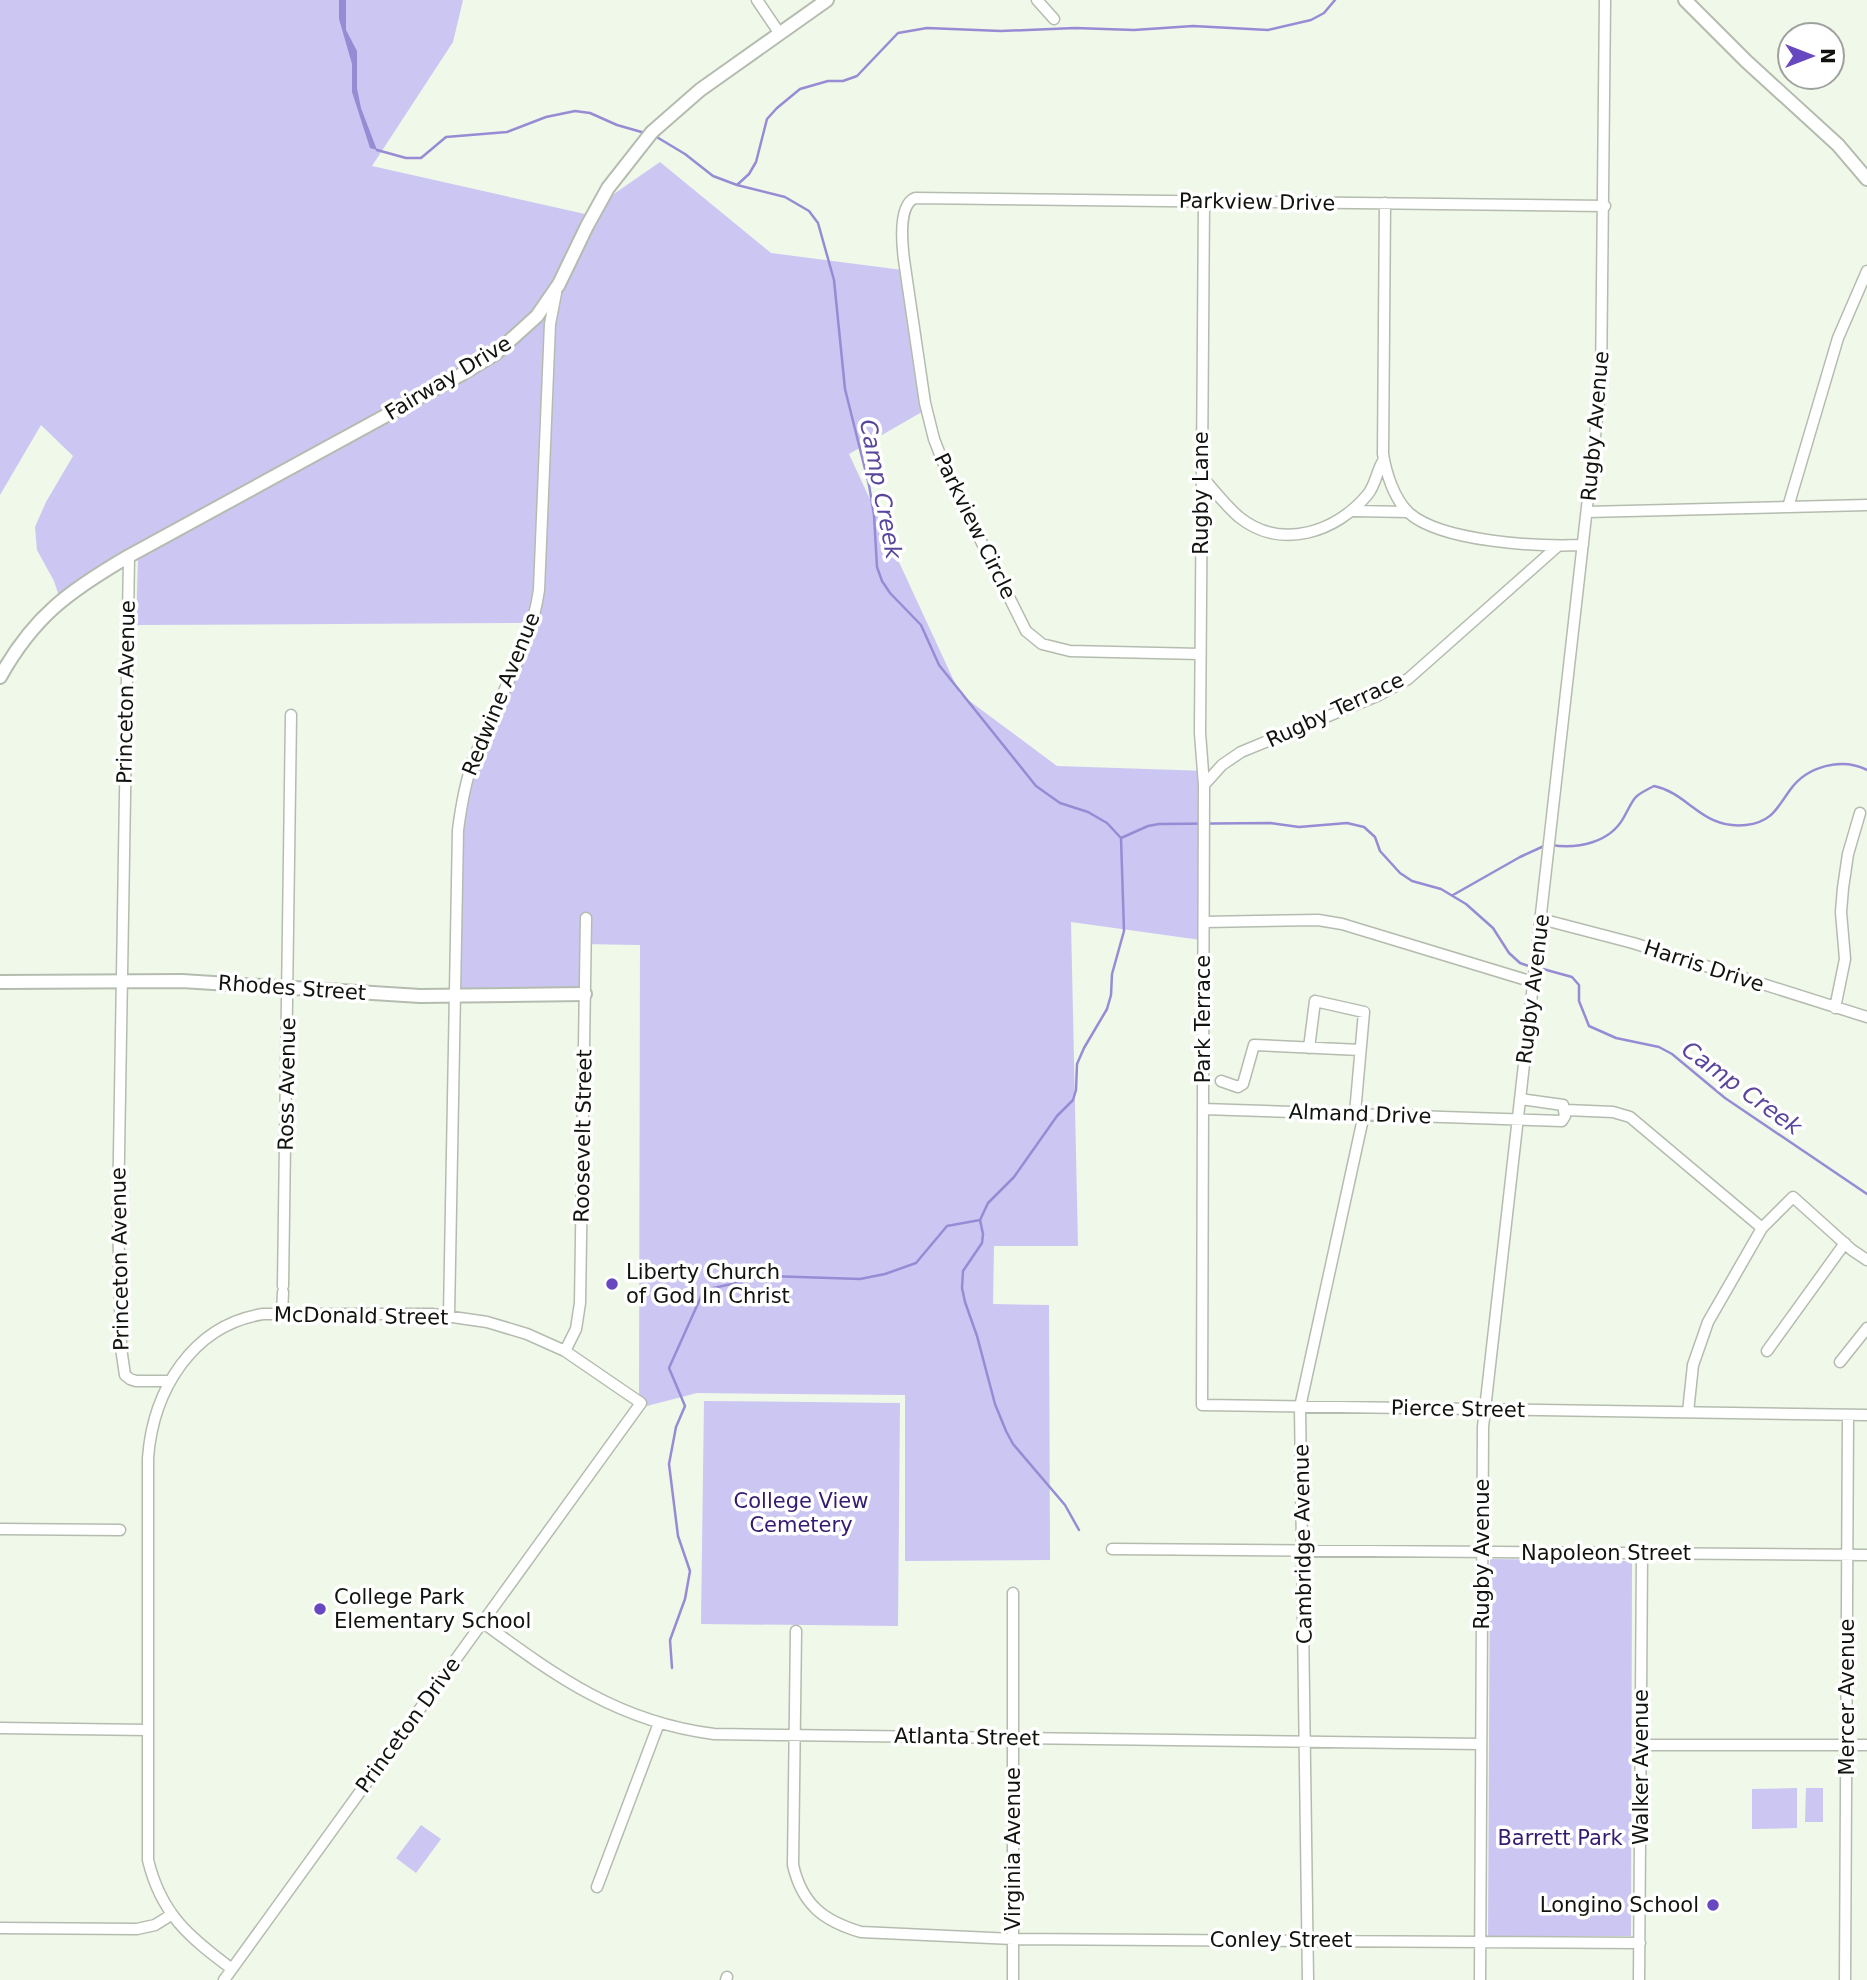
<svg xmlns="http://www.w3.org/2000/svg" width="1867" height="1980" font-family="'DejaVu Sans',sans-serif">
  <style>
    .green { fill: #ccc6f3 }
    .water { fill: #978cd4 }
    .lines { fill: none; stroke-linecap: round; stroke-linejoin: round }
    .stream { stroke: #978cd4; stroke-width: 2.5 }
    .minor-casing { stroke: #b4bcaf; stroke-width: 13 }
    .tertiary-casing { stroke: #b4bcaf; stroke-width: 16 }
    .minor { stroke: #fff; stroke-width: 10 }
    .tertiary { stroke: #fff; stroke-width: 12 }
    .poi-dot { fill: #6848c1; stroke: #fff; stroke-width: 2.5 }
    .labels { text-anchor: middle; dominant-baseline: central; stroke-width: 7; stroke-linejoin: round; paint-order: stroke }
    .street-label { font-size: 21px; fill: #10130e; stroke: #fff }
    .poi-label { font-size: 21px; fill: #10130e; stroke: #fff; text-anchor: start }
    .park-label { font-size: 21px; fill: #351b6f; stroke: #fff }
    .water-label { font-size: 23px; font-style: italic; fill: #59459b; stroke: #fff }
  </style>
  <rect width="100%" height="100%" fill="#eff8e9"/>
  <path class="green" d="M0 0H463L453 42 372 166 585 214 660 162 771 253 910 271 927 409 849 454 960 694 1057 766 1207 771 1201 940 1071 922 1078 1246H994L993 1304 1049 1305 1050 1560 905 1561V1395L697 1393 639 1408 640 945 580 944V993H453L462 831 474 770 530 623 136 625 138 557 60 599 54 581 37 550 35 527 46 502 73 456 41 425 0 495Z
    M704 1401 900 1403 898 1626 701 1624Z
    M1490 1559 1632 1561 1631 1936H1488Z
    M1797 1788V1828L1752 1829V1789Z
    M1806 1788H1823V1822H1805Z
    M421 1825 441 1839 416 1873 396 1858Z"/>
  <path class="water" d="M339 0H346V30L357 51V88L361 108 377 150 370 148 352 92V64L339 19Z"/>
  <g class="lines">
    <path class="stream" d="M655 136 685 154 713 176 737 185 785 197 809 211 818 223 834 280 845 389 869 485 874 515 877 567 882 581 890 593 921 625 939 665 1036 786 1060 803 1088 812 1107 823 1121 838
      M377 150 406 158H421L446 137 507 132 546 117 575 111 590 113 617 125 645 133
      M737 185 749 174 756 162 767 119 777 108 800 89 828 81H843L857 76 898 33 927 28 1001 31 1075 28 1134 30 1193 26 1268 30 1311 20 1324 13 1335 0
      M1121 838 1148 826 1159 824 1270 823 1299 827 1347 823 1364 827 1375 837 1380 851 1400 873 1412 881 1441 889 1466 904 1493 928 1509 953 1520 963 1531 967
      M1551 845C1578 849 1610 843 1624 817 1635 797 1632 797 1654 786 1689 793 1702 830 1746 825 1772 822 1777 808 1790 790 1807 766 1842 757 1867 770
      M1453 895 1520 857 1544 846
      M1543 969 1572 977 1579 985V1001L1589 1026 1616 1038 1659 1047 1672 1054 1725 1098 1867 1194
      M1079 1530 1065 1505 1013 1444 1006 1431 995 1404 977 1336 965 1302 962 1288 963 1271 982 1243 983 1234 980 1220 988 1203 1014 1177 1057 1116 1073 1100 1076 1090 1077 1064 1084 1048 1107 1009 1111 995 1112 974 1124 931 1121 838
      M672 1668 670 1640 685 1599 690 1571 678 1536 669 1464 676 1427 685 1406 669 1368 704 1290 769 1276 860 1279 885 1274 916 1263 947 1226 980 1220"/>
    <g class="minor-casing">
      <path id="minor" d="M757 0 780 34
        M1037 0 1054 19
        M1204 201 1200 733 1204 785 1202 1405 1867 1415
        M1385 203 1383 454C1386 473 1394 499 1409 513 1442 542 1539 547 1583 545
        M1202 477C1214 490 1225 505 1239 517 1281 551 1337 532 1368 494 1376 484 1377 470 1383 461
        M1788 507 1838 338 1867 271
        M1353 511 1408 512
        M1587 512 1867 505
        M129 556 118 1214 121 1348 125 1375 130 1379 136 1381H170
        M1200 654 1070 651 1042 644 1026 631 948 475 934 439 925 403 904 260C902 244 898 205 915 198L1605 206
        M1204 785 1222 765 1241 752 1377 696 1408 679 1558 546
        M1541 919 1633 943 1867 1017
        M1204 922 1318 920 1342 924 1533 982
        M1835 1008 1845 959 1841 912 1843 888 1848 854 1860 813
        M1309 1048 1315 1001 1364 1012 1355 1113
        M1221 1081 1238 1087 1243 1084 1254 1045 1360 1050
        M1203 1109 1562 1121 1565 1116 1563 1105 1520 1099
        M1566 1110 1613 1112 1630 1117 1762 1228
        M283 1286 291 715
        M282 1314 283 1292
        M449 1315 458 830C461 807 465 783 473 761 494 703 530 653 539 590L550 324 556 293
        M565 1351 576 1329 580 1303 586 918
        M1767 1351 1845 1243
        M1840 1362 1867 1328
        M1688 1412 1693 1365 1708 1322 1762 1228 1793 1197 1852 1250 1867 1260
        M0 1529 120 1530
        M1112 1549 1867 1555
        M1013 1593V1980
        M482 1622C557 1677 619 1722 714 1734L1481 1744
        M796 1631 793 1865C802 1904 823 1921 861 1932L1013 1939 1640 1943
        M0 1728 147 1730
        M1641 1745H1867
        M597 1887 659 1723
        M0 1928 137 1929 155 1925 171 1915
        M224 1980 641 1403 565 1351 527 1334 487 1322 432 1314H263C192 1325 153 1391 148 1458V1860C161 1914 189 1937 232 1969
        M726 1980 727 1977
        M1308 1980 1300 1407 1364 1114
        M1480 1980 1483 1427 1601 383 1605 0
        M1639 1980 1642 1554
        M1845 1980 1848 1415"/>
    </g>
    <g class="tertiary-casing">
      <path id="tertiary" d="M1685 0 1746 61 1838 145 1867 179
        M0 677C34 616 69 591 129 556L462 374 495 354 537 316 559 284 587 226 608 188 652 132 700 90 827 0
        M0 982 182 981 420 996 585 994"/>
    </g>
    <use href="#minor" class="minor"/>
    <use href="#tertiary" class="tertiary"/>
  </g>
  <g class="poi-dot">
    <circle cx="612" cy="1284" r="7"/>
    <circle cx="320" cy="1609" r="7"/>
    <circle cx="1713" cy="1905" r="7"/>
  </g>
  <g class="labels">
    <g class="street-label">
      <text transform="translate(1257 202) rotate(1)">Parkview Drive</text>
      <text transform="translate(448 378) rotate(-31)">Fairway Drive</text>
      <text transform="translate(1595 426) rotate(-85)">Rugby Avenue</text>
      <text transform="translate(1201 493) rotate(-90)">Rugby Lane</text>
      <text transform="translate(975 526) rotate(64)">Parkview Circle</text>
      <text transform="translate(126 692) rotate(-89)">Princeton Avenue</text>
      <text transform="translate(501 694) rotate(-68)">Redwine Avenue</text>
      <text transform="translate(1335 710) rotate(-25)">Rugby Terrace</text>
      <text transform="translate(1704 966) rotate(18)">Harris Drive</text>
      <text transform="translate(292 988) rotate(4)">Rhodes Street</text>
      <text transform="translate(1533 989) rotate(-83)">Rugby Avenue</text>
      <text transform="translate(1203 1019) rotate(-90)">Park Terrace</text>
      <text transform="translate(287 1084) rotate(-89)">Ross Avenue</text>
      <text transform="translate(1360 1114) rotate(2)">Almand Drive</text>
      <text transform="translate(583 1136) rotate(-89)">Roosevelt Street</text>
      <text transform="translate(120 1259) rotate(-91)">Princeton Avenue</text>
      <text transform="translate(361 1316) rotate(1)">McDonald Street</text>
      <text transform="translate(1458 1409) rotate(1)">Pierce Street</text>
      <text transform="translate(1303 1544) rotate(-91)">Cambridge Avenue</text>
      <text x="1606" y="1553">Napoleon Street</text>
      <text transform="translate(1482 1554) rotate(-90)">Rugby Avenue</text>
      <text transform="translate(1847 1697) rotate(-90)">Mercer Avenue</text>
      <text transform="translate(408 1725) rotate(-54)">Princeton Drive</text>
      <text transform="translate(967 1737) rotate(1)">Atlanta Street</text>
      <text transform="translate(1641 1767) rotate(-90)">Walker Avenue</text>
      <text transform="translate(1013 1849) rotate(-90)">Virginia Avenue</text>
      <text x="1281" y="1940">Conley Street</text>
    </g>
    <g class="poi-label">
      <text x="626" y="1272">Liberty Church<tspan x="626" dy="24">of God In Christ</tspan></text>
      <text x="334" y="1597">College Park<tspan x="334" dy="24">Elementary School</tspan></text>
      <text x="1699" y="1905" text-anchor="end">Longino School</text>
    </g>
    <g class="park-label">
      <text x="801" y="1501">College View<tspan x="801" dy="24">Cemetery</tspan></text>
      <text x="1560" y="1838">Barrett Park</text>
    </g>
    <g class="water-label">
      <text transform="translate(881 489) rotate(79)">Camp Creek</text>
      <text transform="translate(1742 1088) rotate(36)">Camp Creek</text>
    </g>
  </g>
  <g transform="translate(1811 56) rotate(90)"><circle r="33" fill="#ffffff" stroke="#9fa19f" stroke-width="2"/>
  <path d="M0-5L12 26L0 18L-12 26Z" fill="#6848c1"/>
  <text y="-10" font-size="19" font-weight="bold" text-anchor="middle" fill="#10130e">N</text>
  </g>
</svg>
